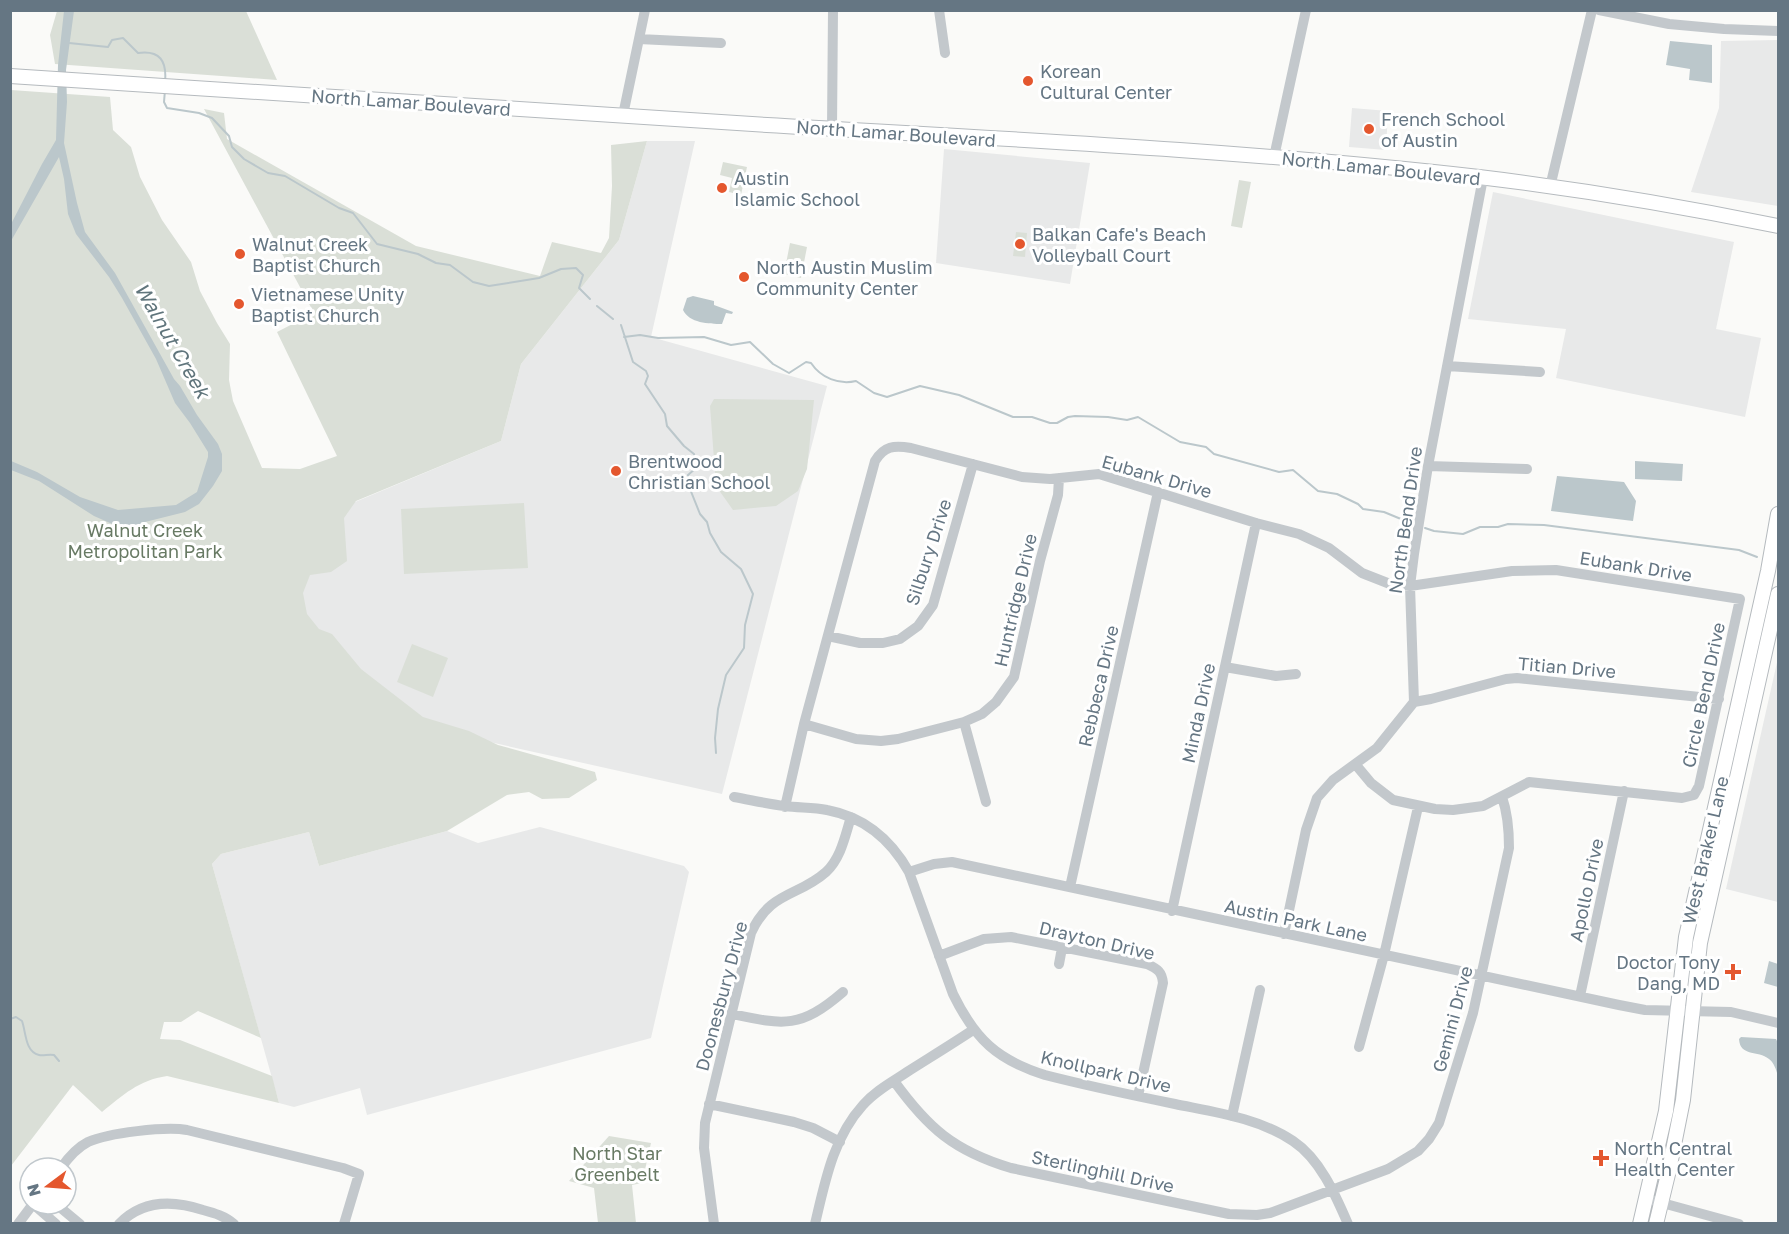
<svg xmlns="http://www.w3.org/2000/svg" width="1789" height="1234" font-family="'Golos Text',sans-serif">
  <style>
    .built { fill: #e8e9e9 }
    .green { fill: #dadfd7 }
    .water { fill: #bbc7cb }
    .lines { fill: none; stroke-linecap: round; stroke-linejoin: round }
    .stream { stroke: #bbc7cb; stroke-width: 2 }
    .major-casing { stroke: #b5babe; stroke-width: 16 }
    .minor { stroke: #c3c8cc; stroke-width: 10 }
    .major { stroke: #fff; stroke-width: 14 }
    .poi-dot { fill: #e4572e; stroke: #fff; stroke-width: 2 }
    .labels { text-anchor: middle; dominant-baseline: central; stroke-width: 6; stroke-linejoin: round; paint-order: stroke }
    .poi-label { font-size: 18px; fill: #657683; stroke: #fff; text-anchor: start }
    .street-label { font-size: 18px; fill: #657683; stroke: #fff }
    .park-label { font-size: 18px; fill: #687a64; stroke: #fff }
    .water-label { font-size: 20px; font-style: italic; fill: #60757c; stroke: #fff }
  </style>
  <rect width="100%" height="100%" fill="#fafaf8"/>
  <path class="built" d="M1778 40V206L1691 192 1719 108 1721 41Z
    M1352 108 1388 111 1386 150 1349 147Z
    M647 141H695L651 337 827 386 722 794 248 688 286 533 355 502 501 441 521 364 619 240Z
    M944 149 1090 163 1070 284 936 263Z
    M1493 192 1734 242 1716 329 1761 338 1745 417 1556 378 1566 329 1468 319Z
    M1778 658V902L1726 889Z
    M540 827 684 866 689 872 651 1038 367 1115 360 1088 294 1107 279 1103 212 864 221 854 309 832 319 866 447 831 478 843Z"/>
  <path class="green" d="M57 11H246L277 80 55 64 50 35Z
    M11 90 110 97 113 130 131 147 140 177 162 220 191 262 200 291 217 323 230 344 229 380 233 401 262 468 300 469 337 456 277 332 314 313 204 109 224 113 227 139 416 246 540 276 552 242 601 253 609 238 612 186 611 145 647 141 619 240 521 364 501 441 356 501 344 518 347 561 331 572 310 575 303 593 307 614 319 629 332 634 361 669 423 717 469 731 498 745 595 772 597 780 569 798 542 799 529 792 507 795 447 831 319 866 309 832 221 854 212 864 261 1038 198 1011 181 1022H164L160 1039 180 1040 272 1076 279 1103 167 1076C139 1080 123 1095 102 1112L73 1085 11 1166Z
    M723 162 747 167 741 195 729 192 732 178 720 175Z
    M1239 180 1251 182 1242 228 1231 226Z
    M1016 232 1027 233 1025 257 1013 256Z
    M790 243 807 247 801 278 784 274Z
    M714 399 814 400 807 469 798 491 776 506 733 510 716 486 710 406Z
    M524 503 528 568 404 574 401 509Z
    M412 644 448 658 433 697 397 682Z
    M609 1136 651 1143 642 1183 632 1185 636 1223H598L594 1188 569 1181Z"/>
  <path class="water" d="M64 11H74L66 70 67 102 64 143 77 203 85 232 115 273 174 379 180 386 197 415 218 444 222 454V471L213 486 199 504 185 512 145 522 132 529 126 530 94 516 39 481 11 470V461L37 472 80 497 118 510 176 505 197 492 208 457V452L190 423 175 403 156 359 122 298 109 277 76 234 68 214 64 179 59 157 11 241 10 226 42 164 56 140 58 65Z
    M1670 41 1712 45V83L1689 80 1690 69 1666 65Z
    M693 296 714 301V305L733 312 732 314 726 313 722 324C709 324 689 323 683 310L687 298Z
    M1635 461 1683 464 1682 481 1635 479Z
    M1557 476 1624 482 1636 501 1633 521 1551 511Z
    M1769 961 1778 964V987L1764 983Z
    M1741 1037 1776 1039 1778 1043V1076C1776 1069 1774 1063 1769 1059 1758 1050 1740 1057 1739 1039Z"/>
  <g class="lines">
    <path class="stream" d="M69 43 108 47 112 40 123 38 138 53C160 50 167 61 165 82
      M165 90 164 102 167 108 199 113 212 118 229 136 232 147 244 159 268 173 285 176 339 208 353 213 377 244 418 254 436 263 450 265 473 282 489 286 539 278 561 269 576 268 583 275 579 288 590 299
      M597 306 613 319
      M621 325 633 362 646 371 648 376 645 384 665 414 667 426 684 446 694 454 696 468 688 475V484L700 514 707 522 710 533 721 552 741 569 753 594 745 625 744 648 726 675 718 709 715 738 716 753
      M624 337 640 335 658 338 704 337 731 345 750 342 773 364 789 373 806 362 811 363C821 378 839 385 856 381L874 393 887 397 920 386 959 395 1013 417H1032L1050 423H1057L1068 417 1075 416 1108 417 1127 420 1138 417 1180 442 1206 447 1214 454 1279 472 1293 470 1318 491 1337 494 1358 504 1363 509 1384 512 1413 524
      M1425 528 1434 531 1463 534 1480 527H1498L1508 524 1544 525 1739 550 1757 557
      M10 1019 16 1017 22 1021C26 1032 25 1052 39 1055 44 1056 48 1054 54 1055L59 1061"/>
    <g class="major-casing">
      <path id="major" d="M10 76C263 92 515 110 767 125 1005 139 1243 150 1479 177 1579 189 1680 206 1778 226
        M1640 1224 1666 1111 1686 937 1768 571 1778 514
        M1656 1224 1669 1170 1683 1100 1700 943 1778 594"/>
    </g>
    <path class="minor" d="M939 10 945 53
      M1599 10 1669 24 1724 29 1778 31
      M639 39 721 43
      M623 115 645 10
      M832 128 833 10
      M1274 157 1306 10
      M1550 187 1592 10
      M1447 366 1540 372
      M1428 466 1527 469
      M828 636 860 643H883L900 639 918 626 933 605 973 464
      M1225 667 1276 676 1296 674
      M1414 702 1431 699 1506 679 1517 678 1719 699
      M964 722 986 802
      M804 724 856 739 881 741 898 739 964 722 982 714 996 702 1014 677 1040 561 1058 495 1059 478
      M734 797C751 800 768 804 785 806 799 808 813 807 827 810 864 817 891 840 909 872L953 994C975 1039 997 1060 1045 1075 1088 1086 1131 1095 1175 1104 1214 1112 1259 1118 1293 1141 1320 1159 1335 1194 1348 1224
      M785 807 804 724 875 461C884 446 894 445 911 448L1022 477 1050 479 1099 474 1256 523 1299 534 1329 548 1362 573 1390 584 1410 586 1512 571 1556 570 1740 599 1699 786 1694 795 1682 798 1529 782 1483 806 1453 810 1435 809 1393 800 1371 783 1356 765
      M909 872 934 864 952 862 1619 1005 1645 1010 1731 1012 1778 1023
      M1070 887 1158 492
      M1172 911 1256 523
      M1284 934 1306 830 1317 798 1333 780 1377 748 1414 702 1410 586 1414 554 1428 466 1483 178
      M939 956 984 939 1011 937 1147 964C1158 969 1162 972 1163 983L1138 1096
      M1059 964 1062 948
      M1580 996 1624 791
      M732 1014C784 1025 800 1029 843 992
      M1359 1047 1384 955 1418 807
      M894 1081C928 1128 954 1151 1011 1168L1229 1214 1257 1215 1270 1213 1388 1169 1418 1151 1429 1139 1439 1123 1473 1013 1509 848C1509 830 1508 814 1502 797
      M709 1104 794 1122 813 1128 840 1142
      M1232 1116 1260 990
      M61 1168C68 1158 76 1148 88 1142 108 1133 166 1126 187 1130L343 1168 359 1174 344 1224
      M1655 1201 1739 1224
      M33 1204 56 1224
      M56 1204 80 1224
      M18 1224 33 1204
      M119 1224C142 1200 173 1200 203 1210 214 1213 225 1216 234 1224
      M714 1224 704 1148 705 1123 751 933C770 891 798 897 826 872 841 858 845 836 851 817
      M815 1224C825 1182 833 1138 863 1105 875 1091 892 1082 907 1072 929 1058 952 1044 973 1030"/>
    <use href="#major" class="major"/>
  </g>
  <g class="poi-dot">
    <circle cx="1028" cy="81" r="6"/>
    <circle cx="1369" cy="129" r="6"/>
    <circle cx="722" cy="188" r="6"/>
    <circle cx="1020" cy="244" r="6"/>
    <circle cx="240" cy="254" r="6"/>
    <circle cx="744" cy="277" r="6"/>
    <circle cx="239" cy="304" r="6"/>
    <circle cx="616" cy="471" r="6"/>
    <path d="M1730 963h6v6h6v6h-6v6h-6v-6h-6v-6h6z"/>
    <path d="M1598 1149h6v6h6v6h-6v6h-6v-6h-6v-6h6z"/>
  </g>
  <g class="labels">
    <g class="poi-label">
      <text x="1040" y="71">Korean<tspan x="1040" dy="21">Cultural Center</tspan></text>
      <text x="1381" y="119">French School<tspan x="1381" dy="21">of Austin</tspan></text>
      <text x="734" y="178">Austin<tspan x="734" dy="21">Islamic School</tspan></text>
      <text x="1032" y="234">Balkan Cafe's Beach<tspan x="1032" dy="21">Volleyball Court</tspan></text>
      <text x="252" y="244">Walnut Creek<tspan x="252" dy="21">Baptist Church</tspan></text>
      <text x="756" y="267">North Austin Muslim<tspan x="756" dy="21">Community Center</tspan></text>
      <text x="251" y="294">Vietnamese Unity<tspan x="251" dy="21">Baptist Church</tspan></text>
      <text x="628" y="461">Brentwood<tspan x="628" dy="21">Christian School</tspan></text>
      <text x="1720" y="962" text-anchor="end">Doctor Tony<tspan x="1720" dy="21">Dang, MD</tspan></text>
      <text x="1614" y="1148">North Central<tspan x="1614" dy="21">Health Center</tspan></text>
    </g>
    <g class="street-label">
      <text transform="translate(411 102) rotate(4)">North Lamar Boulevard</text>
      <text transform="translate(896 133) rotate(4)">North Lamar Boulevard</text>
      <text transform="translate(1381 168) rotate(6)">North Lamar Boulevard</text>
      <text transform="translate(1157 476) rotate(16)">Eubank Drive</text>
      <text transform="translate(1405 520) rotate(-82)">North Bend Drive</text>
      <text transform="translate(928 552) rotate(-72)">Silbury Drive</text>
      <text transform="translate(1636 566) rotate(9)">Eubank Drive</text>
      <text transform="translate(1015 600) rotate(-77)">Huntridge Drive</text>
      <text transform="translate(1567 667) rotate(5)">Titian Drive</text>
      <text transform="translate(1098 686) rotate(-77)">Rebbeca Drive</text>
      <text transform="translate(1703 695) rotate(-78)">Circle Bend Drive</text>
      <text transform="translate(1198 713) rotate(-78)">Minda Drive</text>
      <text transform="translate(1705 850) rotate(-77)">West Braker Lane</text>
      <text transform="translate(1586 890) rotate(-78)">Apollo Drive</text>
      <text transform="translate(1296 920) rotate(12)">Austin Park Lane</text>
      <text transform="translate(1097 940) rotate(13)">Drayton Drive</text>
      <text transform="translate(721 996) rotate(-75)">Doonesbury Drive</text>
      <text transform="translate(1452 1019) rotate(-75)">Gemini Drive</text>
      <text transform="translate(1106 1071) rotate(13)">Knollpark Drive</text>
      <text transform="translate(1103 1171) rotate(12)">Sterlinghill Drive</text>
    </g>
    <g class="park-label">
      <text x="145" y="530">Walnut Creek<tspan x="145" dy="21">Metropolitan Park</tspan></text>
      <text x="617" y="1153">North Star<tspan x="617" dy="21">Greenbelt</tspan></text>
    </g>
    <g class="water-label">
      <text transform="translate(173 340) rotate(60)">Walnut Creek</text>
    </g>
  </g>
  <rect width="1789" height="1234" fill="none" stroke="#657683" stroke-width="24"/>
  <g transform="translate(48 1186) rotate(254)"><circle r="28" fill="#ffffff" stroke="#c1c8cd" stroke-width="1.5"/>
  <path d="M0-4.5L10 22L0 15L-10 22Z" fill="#e4572e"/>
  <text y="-9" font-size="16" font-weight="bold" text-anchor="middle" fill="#657683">N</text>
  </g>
</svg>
